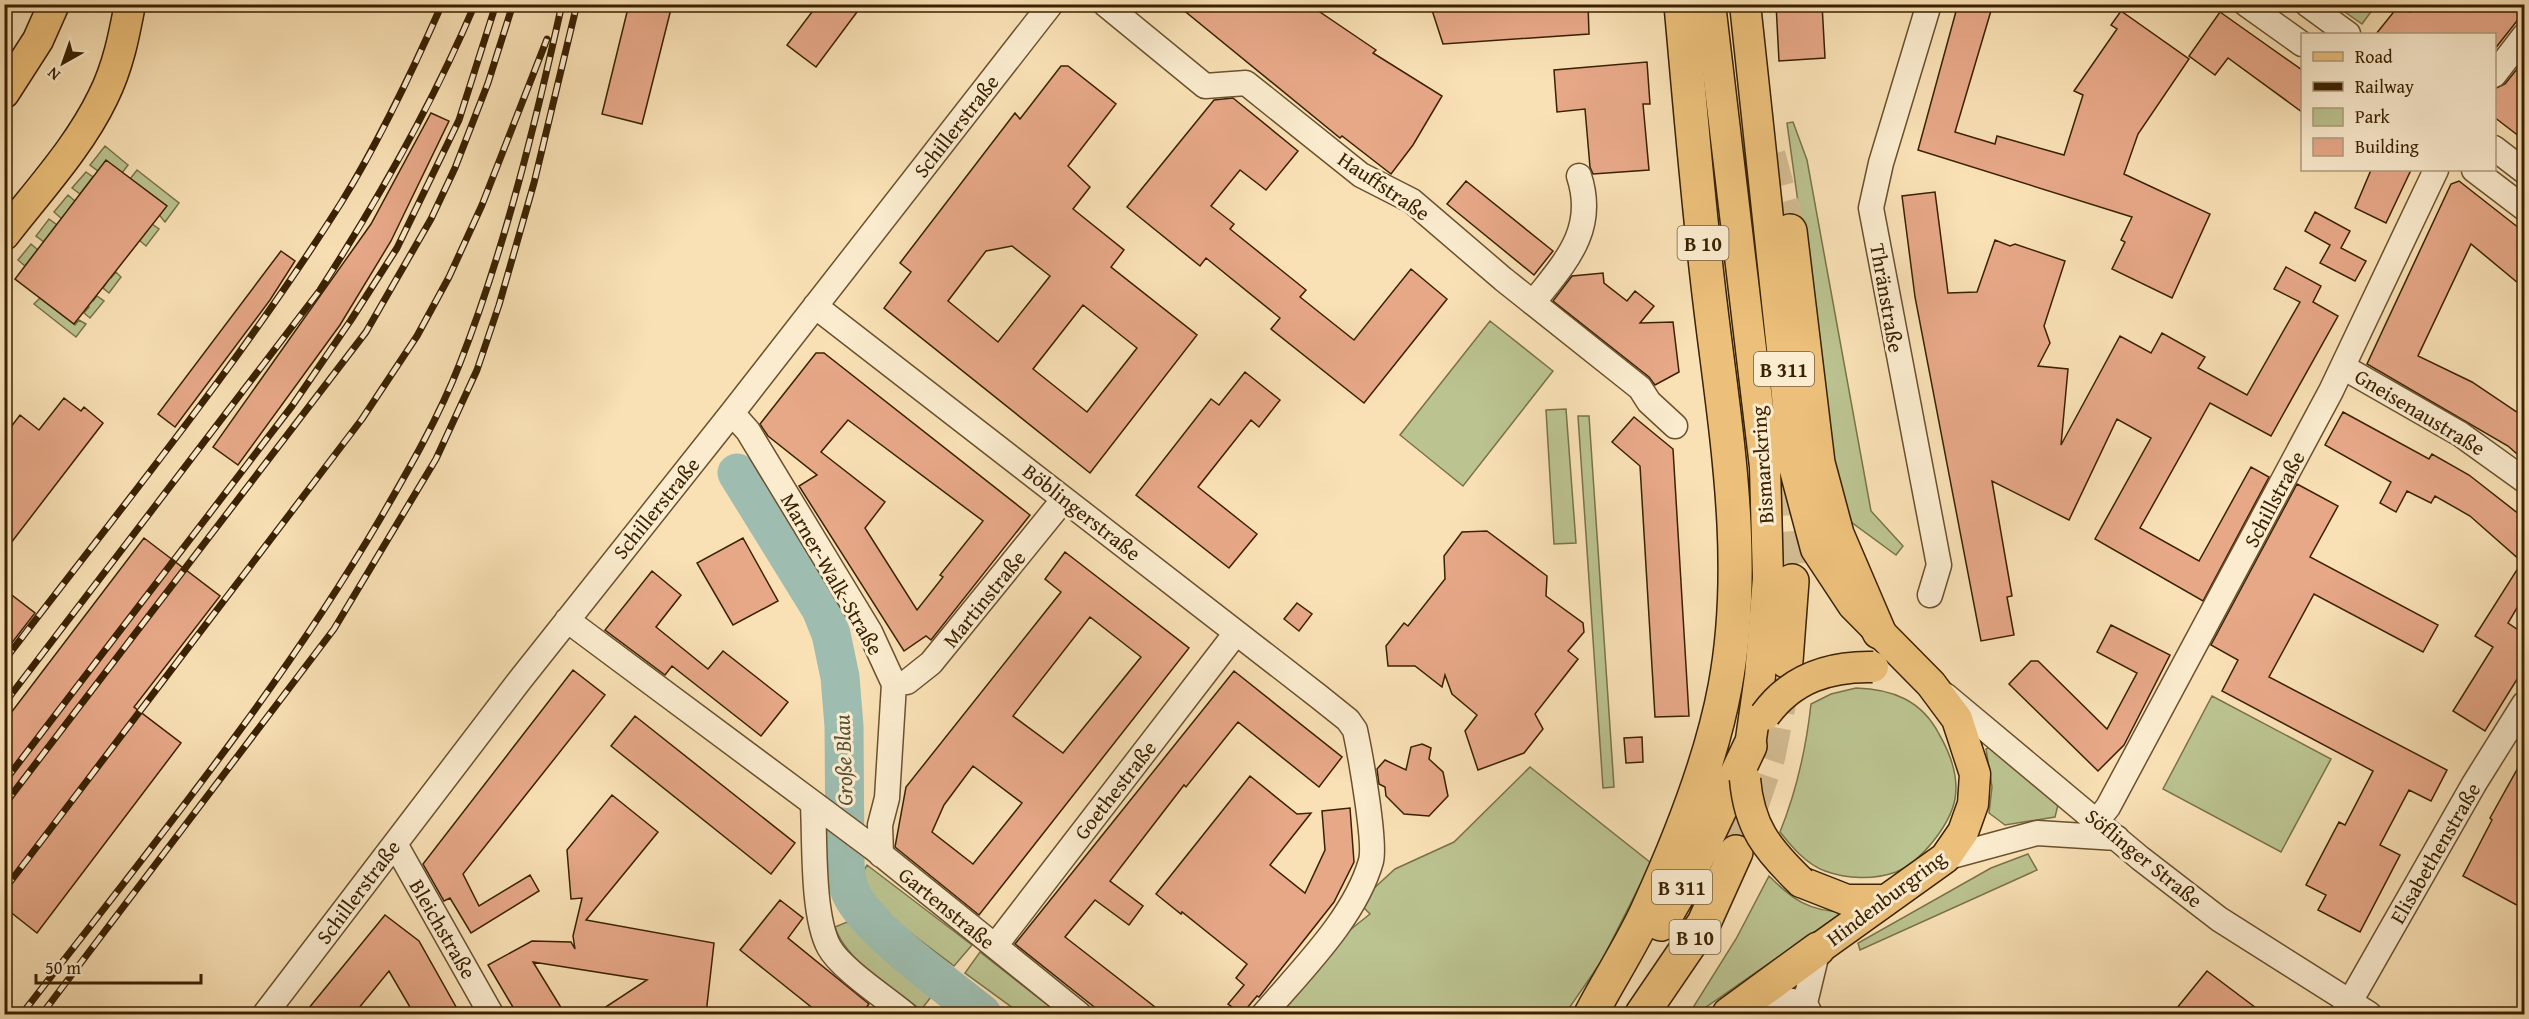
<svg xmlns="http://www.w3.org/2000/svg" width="2529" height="1019" font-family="'Gentium Book Plus',serif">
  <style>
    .green { fill: #bbc390; stroke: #7a7248; stroke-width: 1.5 }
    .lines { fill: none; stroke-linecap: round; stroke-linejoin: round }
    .river { stroke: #9ebdb0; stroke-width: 39 }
    .building { fill: #e7a888; stroke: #3a2100; stroke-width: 1.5; fill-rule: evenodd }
    .highway-tunnel { stroke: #d3bb91; stroke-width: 33; stroke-dasharray: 33 16; stroke-linecap: butt }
    .minor-casing { stroke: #6a512d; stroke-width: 27 }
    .major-casing { stroke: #3a2100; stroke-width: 33 }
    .highway-casing { stroke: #3a2100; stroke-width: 36 }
    .minor { stroke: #fbeccf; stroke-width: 24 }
    .major { stroke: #ecc07a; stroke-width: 30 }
    .highway { stroke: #ecc07a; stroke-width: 33 }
    .rail-casing { stroke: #3a2100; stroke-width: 7 }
    .rail { stroke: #fbeccf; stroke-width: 4.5; stroke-dasharray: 14; stroke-linecap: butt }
    .major-bridge-casing { stroke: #3a2100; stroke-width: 33; stroke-linecap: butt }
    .major-bridge { stroke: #ecc07a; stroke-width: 30 }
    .labels { text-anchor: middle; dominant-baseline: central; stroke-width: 6; stroke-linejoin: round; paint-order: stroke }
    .shield { fill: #fbeccf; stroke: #745e3e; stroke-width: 1.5 }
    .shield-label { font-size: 20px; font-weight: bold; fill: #3a2100 }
    .street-label { font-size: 21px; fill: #3a2100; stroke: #fbeccf }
    .water-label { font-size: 22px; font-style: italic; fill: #585035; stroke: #fbeccf }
  </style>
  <rect width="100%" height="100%" fill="#f9e1b5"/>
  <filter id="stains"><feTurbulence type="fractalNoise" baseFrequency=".00333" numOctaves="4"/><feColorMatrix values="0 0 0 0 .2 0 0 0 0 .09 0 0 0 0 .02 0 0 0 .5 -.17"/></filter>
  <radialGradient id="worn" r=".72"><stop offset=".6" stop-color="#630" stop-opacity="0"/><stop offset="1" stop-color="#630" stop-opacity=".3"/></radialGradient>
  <path class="green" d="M2335 5H2376L2362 24Z
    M1793 122 1807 160 1871 511 1903 546 1896 555 1847 519 1833 454 1787 123Z
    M105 146 128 165 122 173 98 171 90 165Z
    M137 170 179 203 165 222 130 179Z
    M86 172 93 177 80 194 72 188Z
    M68 195 76 202 62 219 54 212Z
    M49 219 57 225 44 242 36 236Z
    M152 224 159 229 146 246 139 240Z
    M31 244 38 250 25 266 18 260Z
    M95 265 111 278 116 272 121 277 109 293 103 288 107 282 91 270Z
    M77 289 93 301 97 296 104 301 90 318 84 313 89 307 73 294Z
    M40 298 75 325 79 320 86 324 76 337 34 304Z
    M1490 321 1553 371 1463 486 1400 435Z
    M1566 409 1576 543 1554 544 1546 410Z
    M1578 416H1589L1614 787 1603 788Z
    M1856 688C1893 689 1922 701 1939 734 1950 753 1959 776 1955 799 1950 825 1921 862 1896 872 1874 880 1847 879 1825 871 1806 864 1792 847 1780 832 1797 790 1806 749 1811 704L1831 694Z
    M2212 696 2331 759 2281 852 2163 789Z
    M1990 747 2059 801 2055 817 2005 825 1989 813 1992 787 1986 749Z
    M1530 767 1651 863 1601 962 1565 1014H1275L1331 945 1370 914 1362 906 1371 891 1395 869 1454 842Z
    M2028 854 2037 870 1860 950 1858 943 1991 868Z
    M867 865 972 945 954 966C920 940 882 916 860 877Z
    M1769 876C1793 900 1809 911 1843 912L1696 1014H1689L1736 939Z
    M847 922 934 993 921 1010C893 988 845 960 835 927Z
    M980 952 1059 1014H1021L965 973Z"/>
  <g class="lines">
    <path class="river" d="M737 473 821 609 831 634 840 677 844 726 845 863C846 876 847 888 854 899 877 936 946 985 982 1014"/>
  </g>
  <path class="building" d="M629 4H651L671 9 642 124 602 114Z
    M818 4H863L816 67 787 45Z
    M1176 4H1308L1376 50 1373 53 1442 96 1413 145 1391 174 1342 136 1340 138Z
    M1430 4H1588L1589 34 1443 44Z
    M1776 4H1822L1825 58 1779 61Z
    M1958 4H1993L1955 132 1995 144 1997 136 2064 155 2083 95 2074 91 2117 29 2111 25 2121 11 2189 59 2138 134 2124 174 2210 214 2172 298 2112 269 2125 242 2121 240 2132 217 1918 150Z
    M2400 4 2410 12 2416 4H2524V12L2494 50V34H2376Z
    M2220 12 2302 70V112L2228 58 2215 75 2189 56Z
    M1647 62 1650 104H1643L1649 170 1593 174 1590 167 1585 109 1557 112 1554 70Z
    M1061 66H1068L1116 104 1068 166 1090 187 1073 209 1124 250 1111 267 1197 335 1090 473 884 308 911 272 900 263 1015 113 1020 119ZM1012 246 1050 276 998 342 948 301 986 251ZM1083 305 1137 348 1087 412 1033 369Z
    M2517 69 2524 75V140L2494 117V89L2505 84Z
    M1233 98 1298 151 1266 190 1240 170 1211 206 1234 224 1230 229 1306 290 1300 297 1354 340 1411 269 1447 299 1364 403 1271 329 1280 318 1206 258 1200 266 1127 207 1214 100Z
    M431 113 449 121 391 241 340 325 238 465 213 447 371 224Z
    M106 160 167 206 74 324 15 279Z
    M2371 170H2411L2386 223 2355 208Z
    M1466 181 1553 251 1534 275 1447 204Z
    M2459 181 2524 232V288L2471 244 2418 356 2472 382 2524 417V460L2508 446 2367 364 2451 184Z
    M1935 192 1948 293 1977 292 1995 240 2010 246 2015 244 2065 261 2044 326 2050 343 2038 366 2068 369 2061 445 2120 336 2151 353 2162 333 2205 357 2198 368 2247 395 2300 302 2274 289 2286 267 2321 286 2313 302 2338 316 2271 436 2210 403 2140 528 2199 561 2251 467 2269 477 2203 601 2095 539 2151 438 2117 419 2069 520 1992 481 2012 596 2007 597 2014 635 1981 641 1915 297 1902 196Z
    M2315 212 2350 231 2341 248 2366 261 2355 281 2320 263 2330 245 2305 231Z
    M281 251 295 261 270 300 175 427 158 414Z
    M1603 273 1604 283 1627 301 1635 291 1654 306 1640 323 1673 322 1679 372 1655 385 1649 377 1553 301 1572 276Z
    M816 353H824L1030 515 931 640 926 636 904 651 799 486 817 475 768 436 760 424ZM848 420 983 521 940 575 943 577 917 610 865 528 885 502 821 452Z
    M1245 372 1280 400 1259 427 1251 420 1198 487 1257 534 1229 568 1136 495 1211 399 1219 405Z
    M64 398 81 411 84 407 103 423 4 552V436L20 415 39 430Z
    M2343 412 2429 459 2432 454 2469 475 2524 518V596L2508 623 2524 634V668L2485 731 2453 711 2493 647 2475 636 2522 562 2470 516 2435 496 2431 503 2407 491 2396 512 2380 503 2391 482 2325 445Z
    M1634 417 1673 449 1689 716 1655 717 1640 466 1612 442Z
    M2297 484 2338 506 2310 557 2438 625 2423 652 2314 594 2269 677 2447 770 2431 801 2409 790 2380 845 2400 855 2360 932 2318 910 2326 895 2306 885 2339 822 2345 825 2373 771 2222 691 2238 660 2211 645Z
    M1487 531 1547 576 1546 596 1583 623 1584 632 1568 651 1578 659 1535 714 1543 729 1524 753 1478 770 1465 731 1477 715 1452 694 1445 675 1442 687 1415 666H1388L1386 646 1404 623 1408 626 1445 579 1444 556 1462 532Z
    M144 538 220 596 134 707 181 743 37 933 4 907V722Z
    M743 538 778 601 733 625 697 563Z
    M1065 552 1189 648 979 915 895 847 906 787 1061 592 1045 579ZM1090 617 1141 657 1063 753 1013 716ZM973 766 1022 803 973 864 932 832 944 805Z
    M652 571 681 595 656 627 708 669 723 651 788 702 761 736 672 666 665 675 605 630Z
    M4 589 35 613 4 653Z
    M1297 603 1312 614 1299 631 1284 619Z
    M2111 625 2170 655 2124 745 2098 771 2009 684 2031 661H2038L2107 729 2137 673 2097 652Z
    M573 670 605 695 463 874 479 906 530 875 539 891 471 933 450 898 444 901 423 864Z
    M1234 671 1342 757 1319 787 1238 722 1186 787 1184 785 1110 881 1143 906 1129 925 1095 900 1065 937 1164 1014H1103L1015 944Z
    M635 716 795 843 771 874 611 746Z
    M1642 737 1643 762 1626 763 1624 738Z
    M1422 744 1431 748 1429 759 1443 772 1448 796 1429 816 1404 814 1386 796 1385 787 1379 784 1377 769 1385 760 1406 770 1411 747Z
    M2524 757V909L2463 876 2492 820 2490 818Z
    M1250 776 1297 814 1311 813 1270 865 1305 893 1325 850 1322 811 1350 808 1354 862 1334 902 1259 997 1257 996 1242 1014 1228 1004 1244 985 1236 978 1247 964 1182 912 1181 914 1156 894Z
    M612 795 658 832 586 920 714 943 706 1014H595L647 980 533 962 565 1014H517L488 965 532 941 571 942 575 949 573 936 582 898 571 899 567 850Z
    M780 900 803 918 788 938 869 1004 861 1014H820L740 950Z
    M385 915 419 941 460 1014H414L389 971 354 1014H304Z
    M2207 971 2264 1014H2172Z"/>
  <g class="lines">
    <path class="highway-tunnel" d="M1769 155 1790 231
      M1778 434 1792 581
      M1736 852 1769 756 1784 681"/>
    <g class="minor-casing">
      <path id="minor" d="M1105 4 1205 86 1246 83 1361 175 1412 201 1503 279 1640 388 1649 402 1675 426
        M1929 4 1881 163 1871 208 1939 565 1930 595
        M2246 4 2302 44
        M2307 4 2348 34
        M2494 75 2524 36
        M2494 148 2524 171
        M2474 170 2524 208
        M1533 303C1564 263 1597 231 1579 176
        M815 306 1318 696 1348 720 1355 730C1360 753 1376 842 1371 861 1355 918 1301 970 1264 1014
        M2343 367 2460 434 2524 480
        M732 413 748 431 870 632 894 684 887 798 880 825 881 855
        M567 620 872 847 1079 1014
        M894 684 907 682 931 663 1064 499
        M1945 695 2140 858 2219 919 2369 1014
        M813 805C815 842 812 915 829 947 840 968 886 998 905 1014
        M2097 821 2108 807 2331 391 2436 170
        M395 844 491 1014
        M1945 858 2037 833 2117 838
        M995 946 1236 633
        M1756 995 1805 1003
        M265 1014 520 680 732 413 1051 4
        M1810 1014 1805 1003 1818 949
        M2343 1014 2474 784 2524 704"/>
    </g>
    <g class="major-casing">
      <path id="major" d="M1710 4 1765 467 1768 578 1760 676 1750 746
        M1745 4 1795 470 1816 549 1853 605 1931 684 1957 719 1975 774 1973 804 1963 832 1945 858 1818 949
        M4 93 38 40 54 4
        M4 235C38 191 79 147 103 97 118 67 124 36 130 4
        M1801 882 1847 900H1886"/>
    </g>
    <g class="highway-casing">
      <path id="highway" d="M1790 231 1818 463 1837 534 1879 632
        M1786 661 1792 581
        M1661 924 1688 877 1750 746
        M1591 1014C1609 979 1632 945 1648 909 1680 839 1711 762 1725 687 1749 560 1725 428 1710 302 1698 203 1690 104 1681 5
        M1642 1014 1704 923 1736 852
        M1729 1014 1818 949"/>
    </g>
    <use href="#minor" class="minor"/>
    <use href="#major" class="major"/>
    <use href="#highway" class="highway"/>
    <g class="rail-casing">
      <path id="rail" d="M4 661C119 510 240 363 341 203 380 140 412 72 442 4
        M4 704 320 290C379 198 432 105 475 4
        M4 782 292 406 351 320 397 248 459 120 496 4
        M4 805 366 332 431 219 455 168 488 83 513 4
        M4 890 362 419 417 336 449 277 482 205 547 39
        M22 1014C146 853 277 695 380 519 409 469 439 417 460 363 505 248 535 125 562 4
        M42 1014 334 629 436 459 477 370 499 305 534 183 577 4"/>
    </g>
    <use href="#rail" class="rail"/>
    <g class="major-bridge-casing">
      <path id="major-bridge" d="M1765 715C1792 678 1829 666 1873 667
        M1745 779C1749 827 1767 849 1801 882"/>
    </g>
    <use href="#major-bridge" class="major-bridge"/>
  </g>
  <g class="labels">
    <g class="shield">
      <rect x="1677.5" y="226" width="51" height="34" rx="4.5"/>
      <rect x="1754" y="352" width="60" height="34" rx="4.5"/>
      <rect x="1652" y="870" width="60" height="34" rx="4.5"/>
      <rect x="1669.5" y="920" width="51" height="34" rx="4.5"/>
    </g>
    <g class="shield-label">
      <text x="1703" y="243">B 10</text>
      <text x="1784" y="369">B 311</text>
      <text x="1682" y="887">B 311</text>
      <text x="1695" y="937">B 10</text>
    </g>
    <g class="street-label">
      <text transform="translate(956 126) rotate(-52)">Schillerstraße</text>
      <text transform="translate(1384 186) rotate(34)">Hauffstraße</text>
      <text transform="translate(1887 298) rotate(80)">Thränstraße</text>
      <text transform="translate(2420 412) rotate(31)">Gneisenaustraße</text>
      <text transform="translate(1762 465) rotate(-94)">Bismarckring</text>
      <text transform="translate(2274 499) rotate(-62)">Schillstraße</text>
      <text transform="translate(656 508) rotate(-51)">Schillerstraße</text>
      <text transform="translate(1082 512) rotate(38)">Böblingerstraße</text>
      <text transform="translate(832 574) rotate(60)">Marner-Walk-Straße</text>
      <text transform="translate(984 599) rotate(-51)">Martinstraße</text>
      <text transform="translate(1115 790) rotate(-52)">Goethestraße</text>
      <text transform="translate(2435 853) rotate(-60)">Elisabethenstraße</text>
      <text transform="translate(2144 858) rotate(39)">Söflinger Straße</text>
      <text transform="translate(358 892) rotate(-53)">Schillerstraße</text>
      <text transform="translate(1886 898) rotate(-37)">Hindenburgring</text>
      <text transform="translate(947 908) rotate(39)">Gartenstraße</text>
      <text transform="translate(443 929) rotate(60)">Bleichstraße</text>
    </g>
    <g class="water-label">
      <text transform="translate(843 760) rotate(-92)">Große Blau</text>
    </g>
  </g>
  <rect width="2529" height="1019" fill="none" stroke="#f9e1b5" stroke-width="24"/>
  <rect x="6" y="6" width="2517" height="1007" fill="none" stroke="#3a2100" stroke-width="3"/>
  <rect x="12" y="12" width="2505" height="995" fill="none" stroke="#3a2100" stroke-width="1.5"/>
  <rect x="2301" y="33" width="195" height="138" fill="#fbeccf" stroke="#ae9b7c" stroke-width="1.5"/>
  <rect x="2313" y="52" width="30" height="9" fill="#ecc07a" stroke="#ae9b7c" stroke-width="1.5"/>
  <text x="2355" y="63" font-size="18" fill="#3a2100">Road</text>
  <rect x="2313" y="82" width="30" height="9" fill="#3a2100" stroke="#ae9b7c" stroke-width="1.5"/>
  <text x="2355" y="93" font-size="18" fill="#3a2100">Railway</text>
  <rect x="2313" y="108" width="30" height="18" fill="#bbc390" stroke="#ae9b7c" stroke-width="1.5"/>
  <text x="2355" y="123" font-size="18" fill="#3a2100">Park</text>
  <rect x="2313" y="138" width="30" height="18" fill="#e7a888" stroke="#ae9b7c" stroke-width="1.5"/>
  <text x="2355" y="153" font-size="18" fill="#3a2100">Building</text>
  <g transform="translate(63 63) rotate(220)" stroke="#fbeccf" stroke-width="4.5" paint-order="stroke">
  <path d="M0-4.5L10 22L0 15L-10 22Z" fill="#3a2100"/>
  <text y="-9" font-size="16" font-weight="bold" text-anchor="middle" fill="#3a2100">N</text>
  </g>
  <path d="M36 974v9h165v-9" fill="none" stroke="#3a2100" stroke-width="3"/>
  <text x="45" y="974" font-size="18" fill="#3a2100" stroke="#fbeccf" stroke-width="4.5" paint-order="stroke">50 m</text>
  <rect width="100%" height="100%" filter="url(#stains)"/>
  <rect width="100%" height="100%" fill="url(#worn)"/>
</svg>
